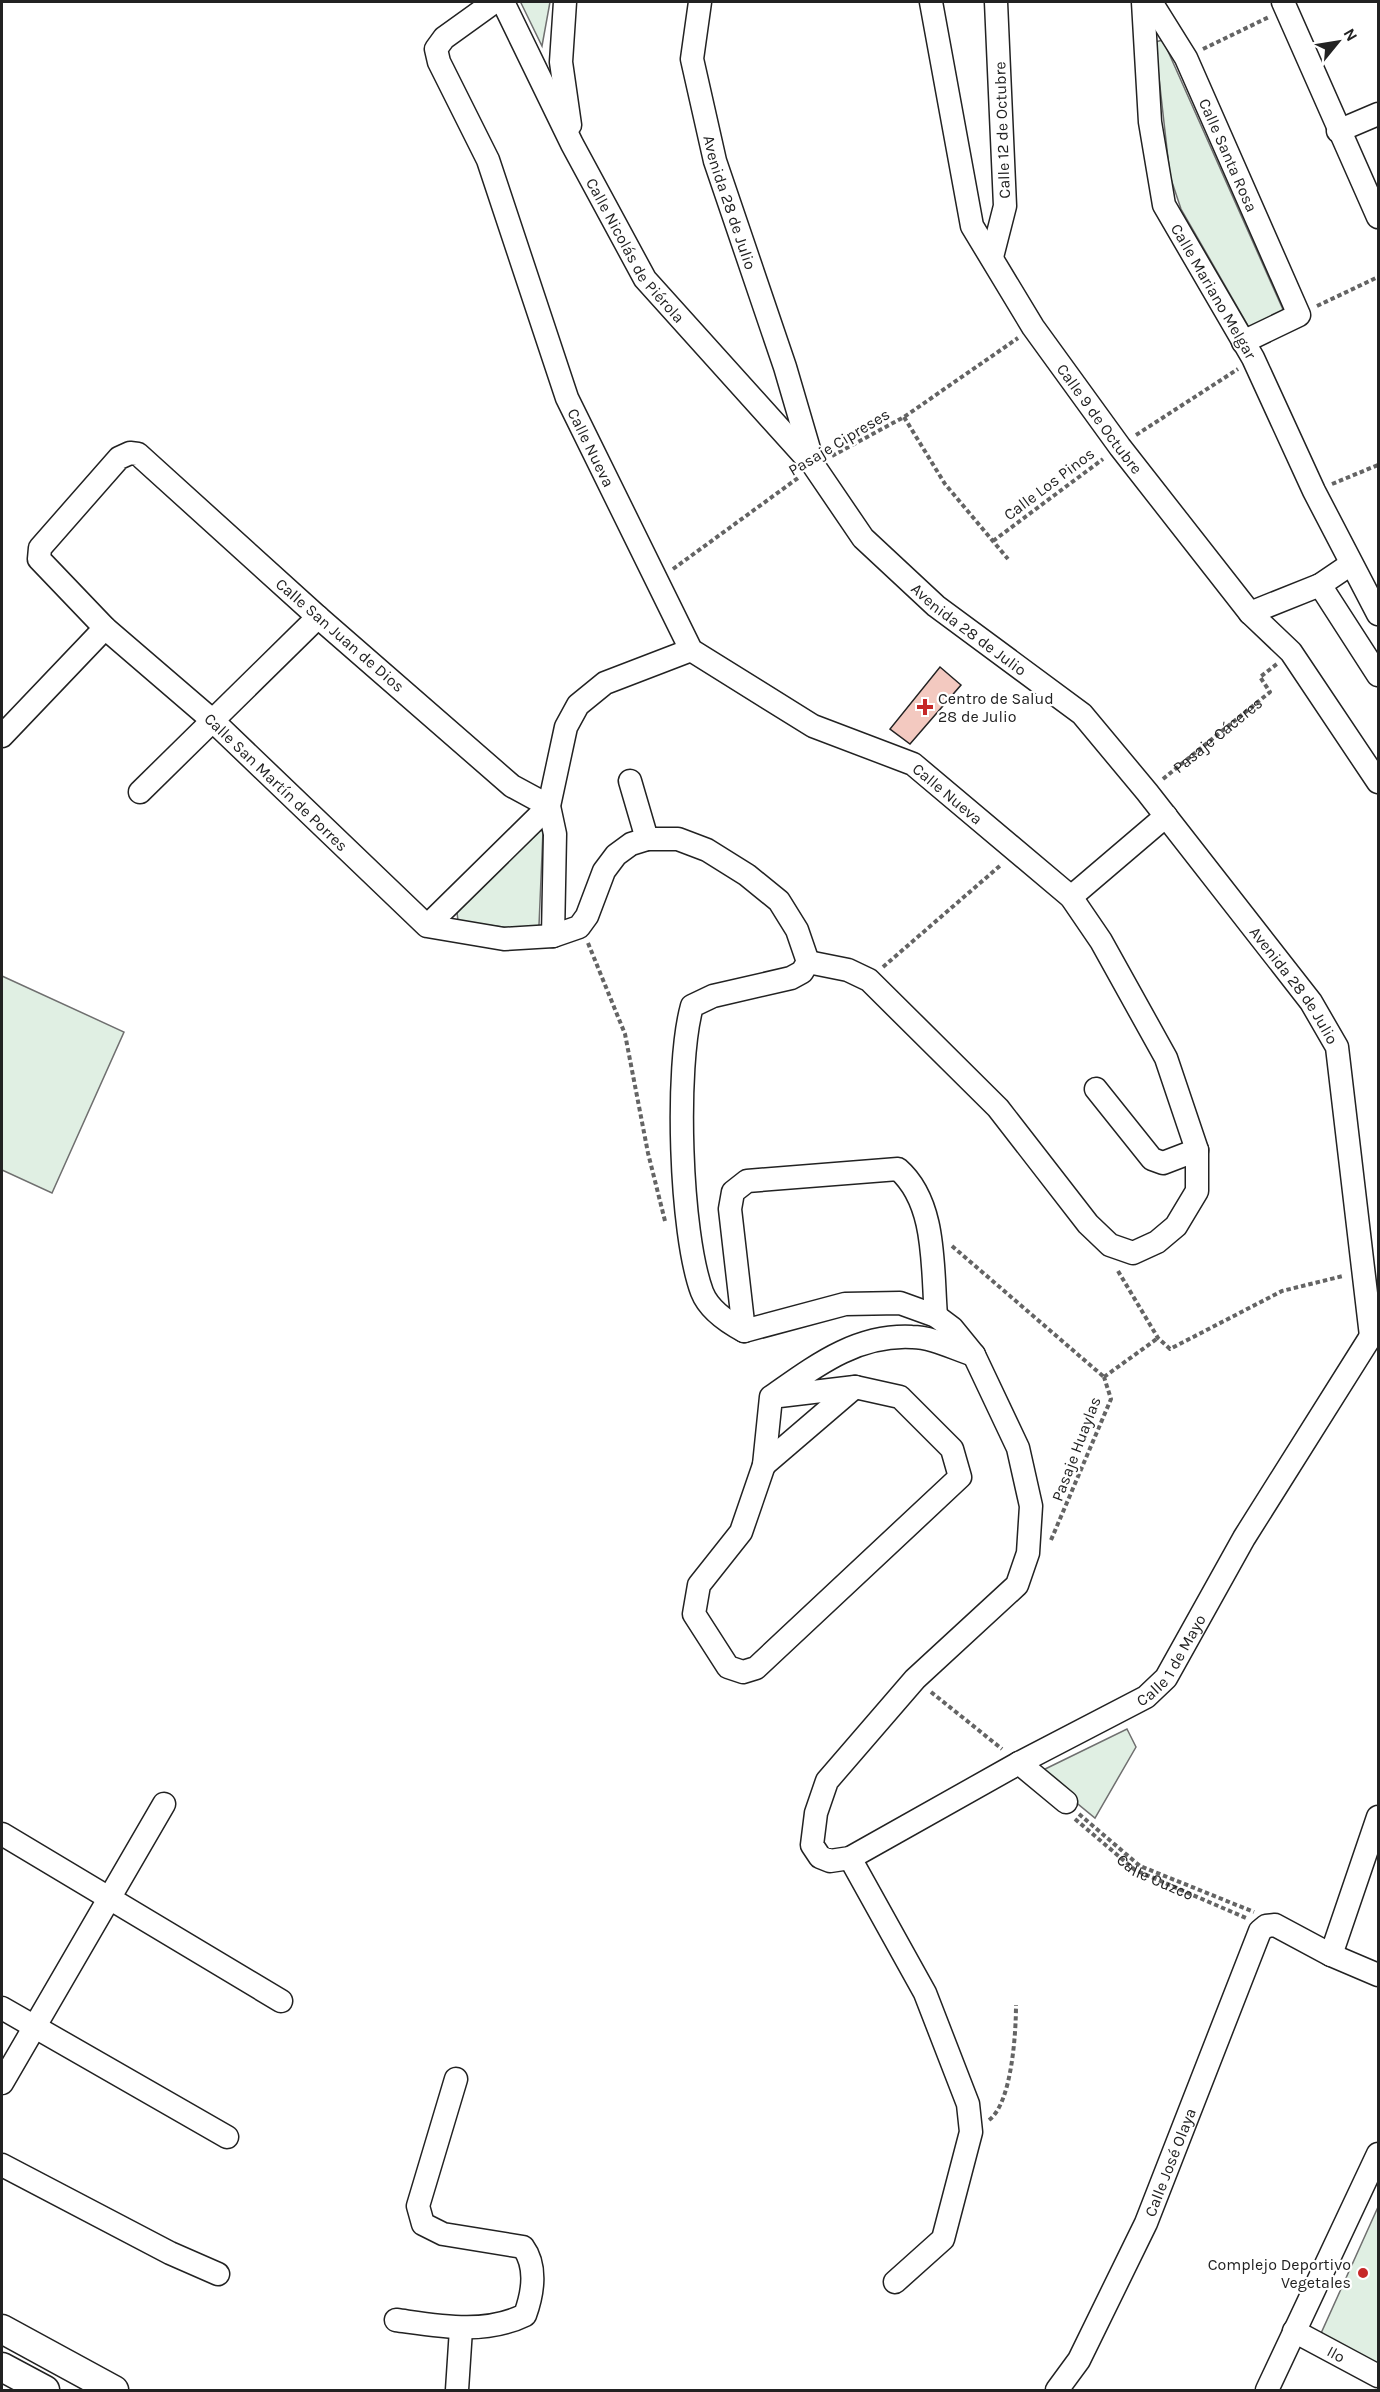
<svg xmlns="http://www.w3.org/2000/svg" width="1380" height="2392" font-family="Karla,sans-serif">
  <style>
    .green { fill: #e0efe3; stroke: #6f6f6f; stroke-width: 1.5 }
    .building { fill: #f3c9c0; stroke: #222; stroke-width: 1.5 }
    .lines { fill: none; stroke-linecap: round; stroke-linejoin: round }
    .minor-casing { stroke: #222; stroke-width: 25 }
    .major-casing { stroke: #222; stroke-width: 31 }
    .path { stroke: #646464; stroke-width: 4; stroke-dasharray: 4.5 3; stroke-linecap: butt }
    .minor { stroke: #fff; stroke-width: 22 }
    .major { stroke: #fff; stroke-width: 28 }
    .poi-dot { fill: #c62828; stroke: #fff; stroke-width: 2 }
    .labels { text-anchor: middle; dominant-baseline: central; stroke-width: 4.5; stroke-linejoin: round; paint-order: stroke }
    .street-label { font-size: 16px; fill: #222; stroke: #fff }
    .poi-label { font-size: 16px; fill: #222; stroke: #fff; text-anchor: start }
  </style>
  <rect width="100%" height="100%" fill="#fff"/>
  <path class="green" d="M522 2H550L542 46 521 3Z
    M1163 40 1285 314 1250 329 1181 209 1170 176 1155 42Z
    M536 829 543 831 539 925 531 931 458 921 457 912Z
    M2 976 124 1032 52 1193 2 1170Z
    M1127 1729 1136 1747 1095 1818 1039 1772Z
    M1378 2207V2373L1318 2340Z"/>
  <path class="building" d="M940 667 961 685 910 744 890 729Z"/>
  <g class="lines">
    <g class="minor-casing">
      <g id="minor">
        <path id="s3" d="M494 2 444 38 436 49 439 62 488 160 567 398 691 650 813 726 913 764 1071 897 1101 941 1166 1058 1197 1150V1191L1176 1226 1157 1242 1133 1253 1110 1245 1088 1224 998 1108 869 980 848 970 808 962"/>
        <path id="s4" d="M503 2 572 144 645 279 809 461"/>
        <path d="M565 2 561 62 570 125"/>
        <path id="s5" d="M700 2 692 59 715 161 785 367 814 466 863 538 936 606 1082 714 1147 792 1311 1002 1337 1047 1371 1336"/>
        <path id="s6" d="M931 2 972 226 1033 327 1120 447 1250 613 1291 652 1378 782"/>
        <path id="s7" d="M1143 2 1150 122 1164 205 1253 358 1314 491 1378 614"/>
        <path id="s8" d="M1151 2 1186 58 1299 315 1243 342"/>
        <path d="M1283 2 1378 217"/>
        <path d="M1338 131 1378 114"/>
        <path d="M992 257 1005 206 996 2"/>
        <path d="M1320 585 1378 675"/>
        <path d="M1250 613 1320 585 1351 564"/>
        <path d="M2 736 105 628"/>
        <path d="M630 781 647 839"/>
        <path d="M140 792 318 617"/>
        <path d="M1071 897 1166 816"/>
        <path id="s9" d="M427 926 549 806 512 786 318 617 138 454 130 453 119 458 40 548 39 559 105 628 212 720 427 926 504 939 553 936 579 927 587 916 604 871 616 855 631 844 647 839H678L707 850 747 875 779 901 797 930 808 962 802 972 791 978 713 996 692 1006C675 1067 680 1233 702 1292 709 1310 727 1322 744 1331L845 1304 900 1303 936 1316 952 1328 974 1355 1018 1448 1031 1506 1028 1553 1017 1585 915 1679 827 1781 816 1813 812 1845 820 1857 830 1861 850 1858 1019 1763 1146 1697 1166 1678 1244 1538 1378 1325"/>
        <path d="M553 936 555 834 549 806 566 727 578 705 605 683 691 650"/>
        <path d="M1096 1089 1152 1159 1163 1163 1197 1150"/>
        <path d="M744 1331 730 1209 733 1192 747 1181 898 1169C937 1203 932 1268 936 1316"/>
        <path d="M771 1397 855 1387 900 1397 952 1449 960 1477 756 1668 743 1672 728 1667 694 1614 699 1585 741 1532 764 1465 771 1397C814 1367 856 1334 912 1337 932 1337 955 1349 974 1355"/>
        <path d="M764 1465 855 1387"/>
        <path d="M1019 1763 1066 1802"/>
        <path d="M2 1834 281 2001"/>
        <path d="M850 1858 925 1993 968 2104 971 2132 943 2239 895 2282"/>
        <path d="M1331 1955 1378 1817"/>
        <path d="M2 2008 227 2137"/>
        <path d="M2 2083 164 1804"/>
        <path d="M2 2165 170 2253 218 2274"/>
        <path d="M396 2320C439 2326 484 2335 525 2315 533 2293 537 2266 523 2247L443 2234 423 2224 418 2206 456 2079"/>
        <path id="s10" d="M1294 2331 1378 2376"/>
        <path d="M457 2390 461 2329"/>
        <path id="s11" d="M1057 2390 1079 2360 1146 2223 1260 1931 1266 1926 1275 1925 1331 1955 1378 1975"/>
        <path d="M1267 2390 1378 2154"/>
      </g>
    </g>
    <g class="major-casing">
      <path id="major" d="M2 2329 114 2390
        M2 2367 45 2390"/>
    </g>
    <g class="path">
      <path d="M1203 49 1269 17"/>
      <path d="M1317 306 1378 277"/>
      <path d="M904 417 945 484 1008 559"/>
      <path d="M1136 435 1238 369"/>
      <path d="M832 456 904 417 1018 338"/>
      <path d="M1332 484 1378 465"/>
      <path d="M993 541 1103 459"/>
      <path d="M673 569 798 478"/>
      <path id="s1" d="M1163 779 1270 692 1260 677 1277 664"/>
      <path d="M588 943 625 1034 648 1153 665 1221"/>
      <path d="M883 967 1002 864"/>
      <path d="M952 1246 1104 1377"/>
      <path d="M1118 1271 1158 1338 1170 1349 1282 1291 1343 1276"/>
      <path d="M1104 1377 1158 1338"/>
      <path d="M1051 1540 1111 1399 1104 1377"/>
      <path d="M931 1692 1002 1749"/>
      <path d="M1079 1814 1140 1866 1254 1912"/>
      <path id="s2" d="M1075 1819 1135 1870 1246 1918"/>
      <path d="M989 2120C1012 2103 1016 2032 1016 2005"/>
    </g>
    <use href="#minor" class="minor"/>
    <use href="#major" class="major"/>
  </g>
  <g class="poi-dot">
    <path d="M922 698h6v6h6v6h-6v6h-6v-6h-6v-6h6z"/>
    <circle cx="1363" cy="2273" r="6"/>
  </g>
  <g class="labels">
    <g class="street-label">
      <text transform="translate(1002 130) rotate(-92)">Calle 12 de Octubre</text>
      <text stroke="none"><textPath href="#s8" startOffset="172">Calle Santa Rosa</textPath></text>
      <text stroke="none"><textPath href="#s5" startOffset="206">Avenida 28 de Julio</textPath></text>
      <text stroke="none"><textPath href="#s4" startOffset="282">Calle Nicolás de Piérola</textPath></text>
      <text stroke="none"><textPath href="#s7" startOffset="304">Calle Mariano Melgar</textPath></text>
      <text stroke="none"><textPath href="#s6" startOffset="459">Calle 9 de Octubre</textPath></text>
      <text transform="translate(839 442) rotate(-31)">Pasaje Cipreses</text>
      <text stroke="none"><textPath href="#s3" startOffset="504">Calle Nueva</textPath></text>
      <text transform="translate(1049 484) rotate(-37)">Calle Los Pinos</text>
      <text stroke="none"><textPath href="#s5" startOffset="710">Avenida 28 de Julio</textPath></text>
      <text transform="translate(340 635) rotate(41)">Calle San Juan de Dios</text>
      <text stroke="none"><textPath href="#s1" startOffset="70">Pasaje Cáceres</textPath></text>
      <text stroke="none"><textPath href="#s9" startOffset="1190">Calle San Martín de Porres</textPath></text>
      <text stroke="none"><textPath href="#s3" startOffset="1026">Calle Nueva</textPath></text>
      <text stroke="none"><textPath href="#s5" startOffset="1196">Avenida 28 de Julio</textPath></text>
      <text transform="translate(1076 1449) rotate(-69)">Pasaje Huaylas</text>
      <text stroke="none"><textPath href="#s9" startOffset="3626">Calle 1 de Mayo</textPath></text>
      <text stroke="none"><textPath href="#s2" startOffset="100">Calle Cuzco</textPath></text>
      <text stroke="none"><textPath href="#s11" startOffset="255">Calle José Olaya</textPath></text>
      <text stroke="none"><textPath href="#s10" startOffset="48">Ilo</textPath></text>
    </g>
    <g class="poi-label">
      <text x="938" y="698">Centro de Salud<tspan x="938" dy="18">28 de Julio</tspan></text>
      <text x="1351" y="2264" text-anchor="end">Complejo Deportivo<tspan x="1351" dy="18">Vegetales</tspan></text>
    </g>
  </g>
  <rect width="1380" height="2392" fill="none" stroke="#222222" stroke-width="6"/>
  <g transform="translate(1338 42) rotate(60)" stroke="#ffffff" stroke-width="4.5" paint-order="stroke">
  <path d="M0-4.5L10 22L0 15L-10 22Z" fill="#222222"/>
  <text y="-9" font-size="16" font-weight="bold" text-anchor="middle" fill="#222222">N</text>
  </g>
</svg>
